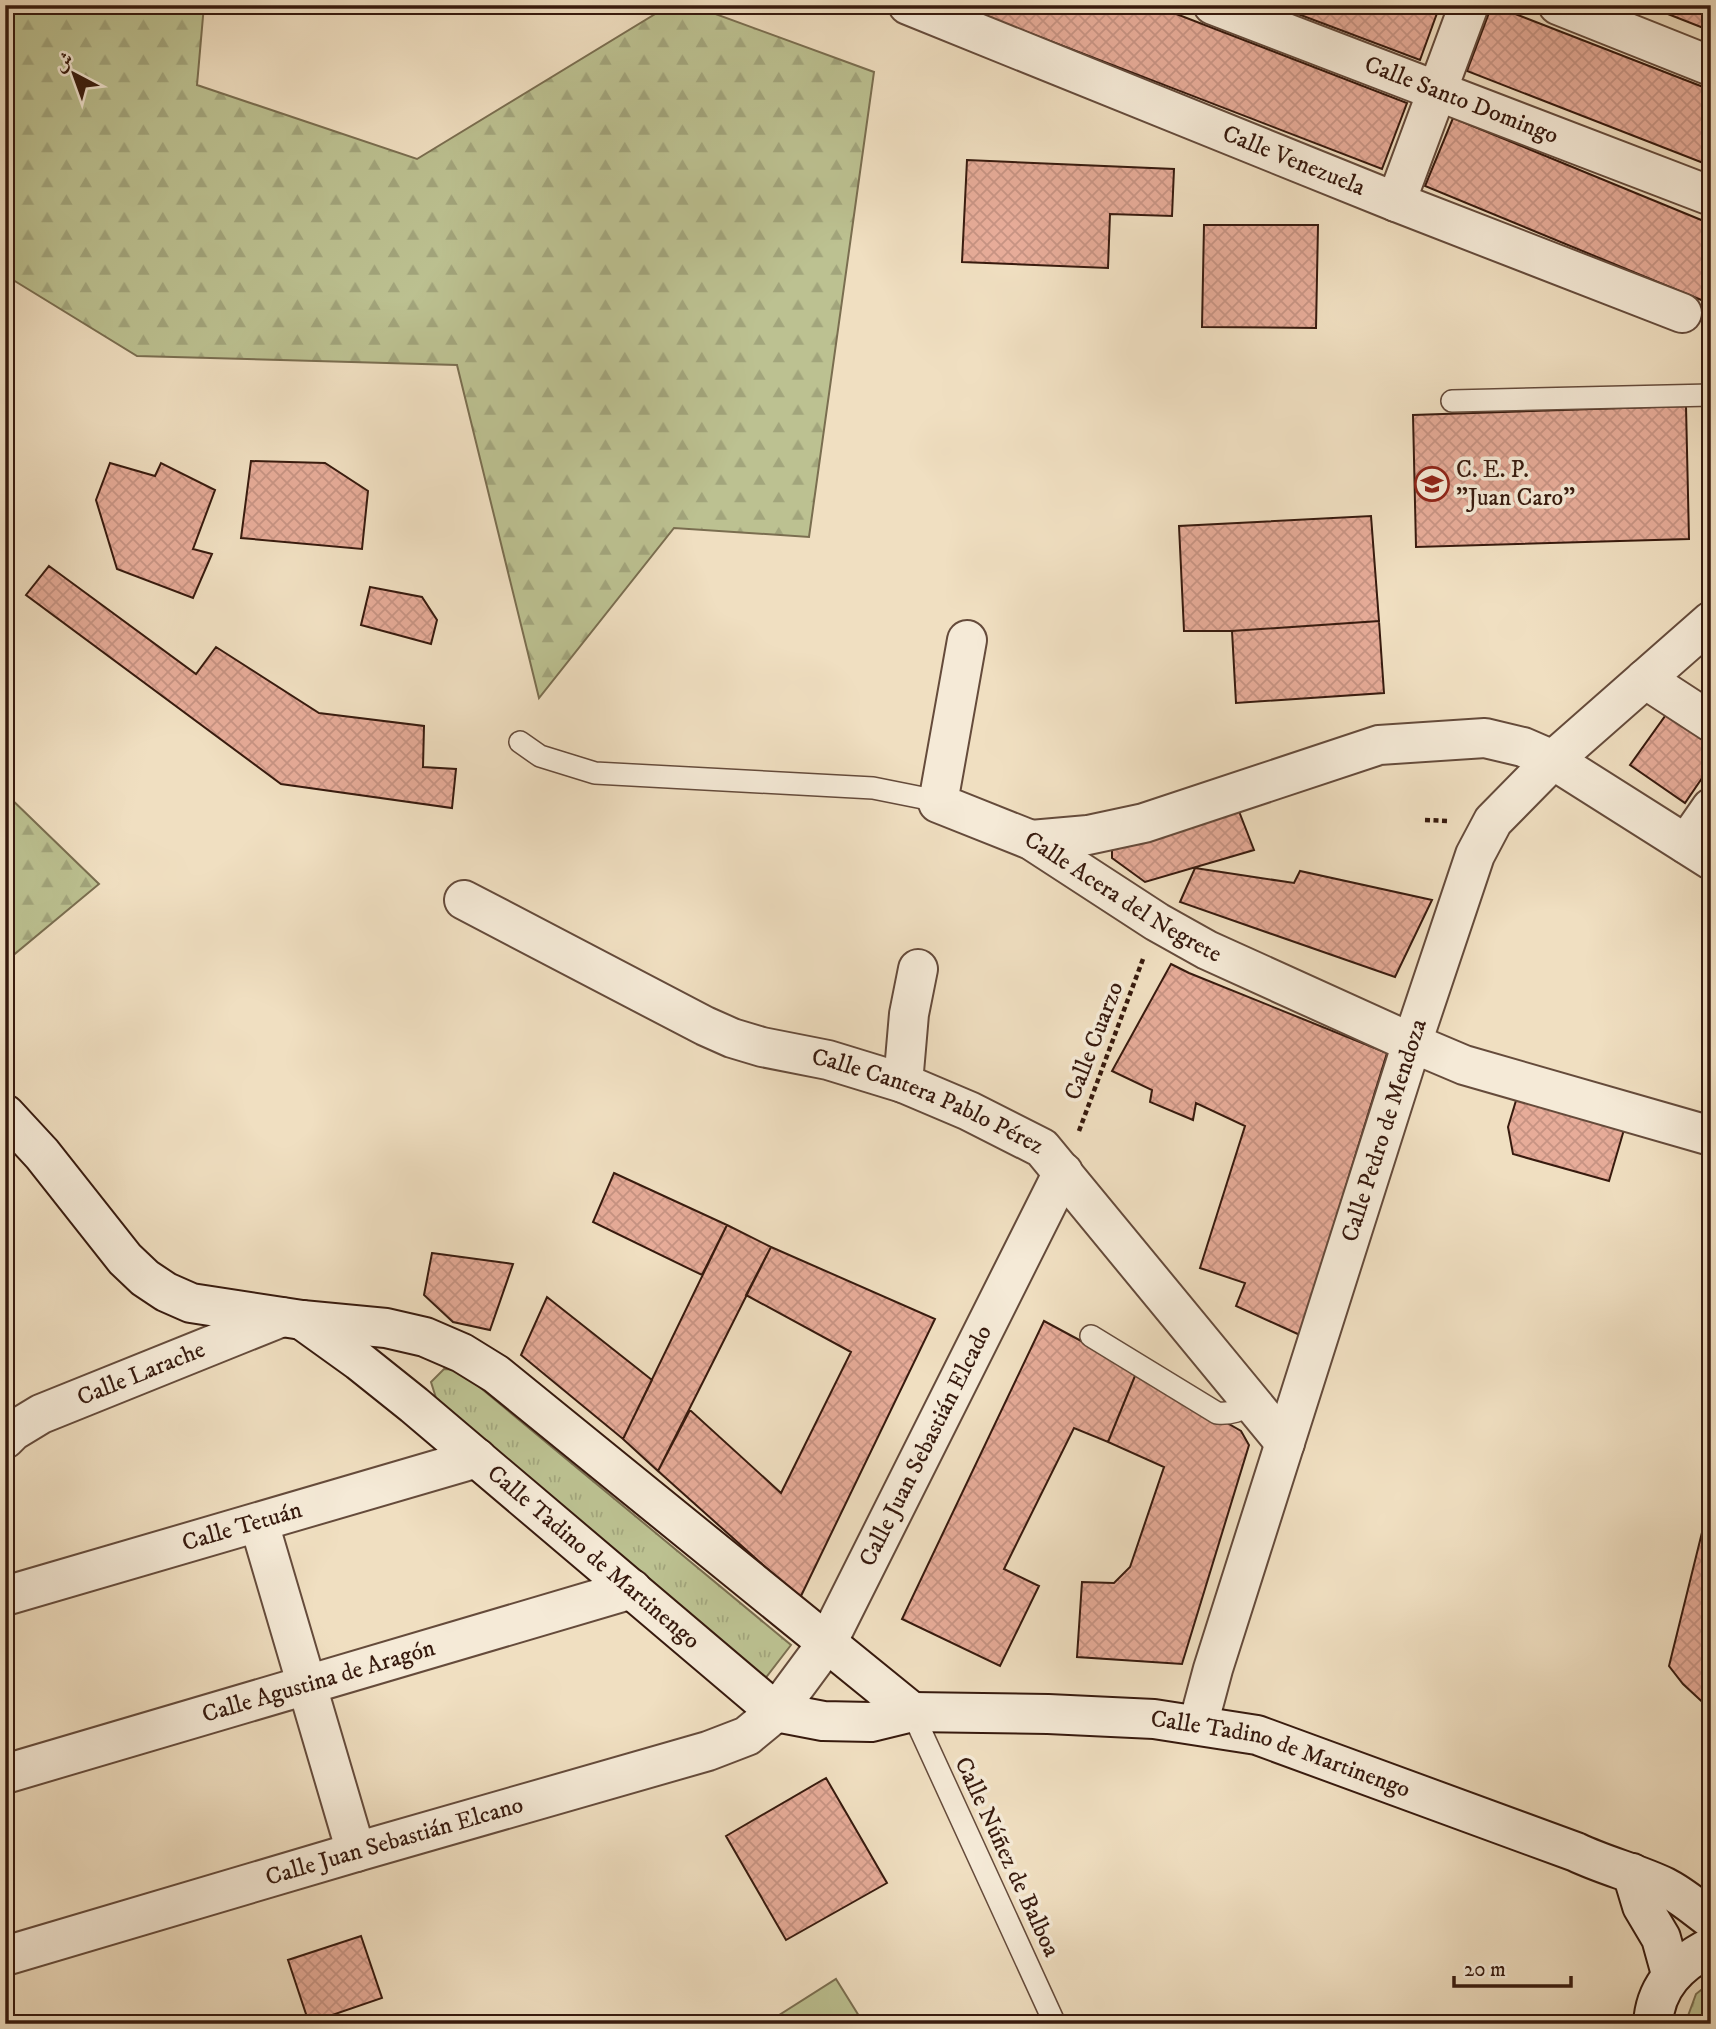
<svg xmlns="http://www.w3.org/2000/svg" width="1716" height="2029" font-family="'IM FELL DW Pica',Amiri,serif">
  <style>
    .grass { fill: url(#grass-tufts); stroke: #7a6e50; stroke-width: 2 }
    .forest { fill: url(#forest-firs); stroke: #7a6e50; stroke-width: 2 }
    .garden { fill: #bcc191; stroke: #7a6e50; stroke-width: 2 }
    .building { fill: url(#building-cross-hatch); stroke: #371a0e; stroke-width: 2 }
    .lines { fill: none; stroke-linecap: round; stroke-linejoin: round }
    .lane-casing { stroke: #654b3b; stroke-width: 24 }
    .street-casing { stroke: #654b3b; stroke-width: 42 }
    .secondary-casing { stroke: #371a0e; stroke-width: 42 }
    .path { stroke: #371a0e; stroke-width: 4.5; stroke-dasharray: 5 3.5; stroke-linecap: butt }
    .lane { stroke: #f5ead7; stroke-width: 21 }
    .street { stroke: #f5ead7; stroke-width: 38 }
    .secondary { stroke: #f5ead7; stroke-width: 38 }
    .labels { text-anchor: middle; dominant-baseline: central; stroke-width: 7; stroke-linejoin: round; paint-order: stroke }
    .street-label { font-size: 24px; fill: #371a0e; stroke: #f5ead7 }
    .poi-label { font-size: 24px; fill: #371a0e; stroke: #f5ead7; text-anchor: start }
  </style>
  <defs>
    <pattern id="grass-tufts" width="24" height="20" patternUnits="userSpaceOnUse" patternTransform="scale(1.75)"><rect width="24" height="20" fill="#bcc191"/><path d="M3 7l-1-3M5 7V3M7 7l1-3M15 17l-1-3M17 17v-4M19 17l1-3" fill="none" stroke="#a2a57c"/></pattern>
    <pattern id="forest-firs" width="22" height="20" patternUnits="userSpaceOnUse" patternTransform="scale(1.75)"><rect width="22" height="20" fill="#bcc191"/><path d="M5 1l3.5 6h-7zM16 11l3.5 6h-7z" fill="#a2a57c"/></pattern>
    <pattern id="building-cross-hatch" width="8" height="8" patternUnits="userSpaceOnUse" patternTransform="scale(1.75)"><rect width="8" height="8" fill="#e7ac99"/><path d="M0 0l8 8M0 8l8-8" fill="none" stroke="#c79383"/></pattern>
  </defs>
  <rect width="100%" height="100%" fill="#f0dfc1"/>
  <filter id="stains"><feTurbulence type="fractalNoise" baseFrequency=".00286" numOctaves="4"/><feColorMatrix values="0 0 0 0 .2 0 0 0 0 .09 0 0 0 0 .02 0 0 0 .5 -.17"/></filter>
  <radialGradient id="worn" r=".72"><stop offset=".6" stop-color="#630" stop-opacity="0"/><stop offset="1" stop-color="#630" stop-opacity=".3"/></radialGradient>
  <path class="grass" d="M444 1369 459 1370 791 1645 764 1680 436 1398 431 1382Z
    M1711 1982V2024H1685L1696 1994Z"/>
  <path class="forest" d="M5 5H204L197 85 417 159 670 5H691L874 72 809 537 674 528 539 698 457 365 137 356 5 275Z
    M5 793 99 884 5 962Z"/>
  <path class="garden" d="M836 1979 864 2024H765Z"/>
  <path class="building" d="M957 5H1153L1407 103 1382 169Z
    M1274 5H1440L1420 60Z
    M1492 5 1711 90V166L1467 71Z
    M1645 5H1711V31Z
    M1453 118 1711 224V304L1425 186Z
    M967 160 1174 169 1172 216 1110 214 1108 268 962 262Z
    M1204 225H1318L1316 328 1202 327Z
    M1686 406 1689 539 1416 547 1413 415Z
    M251 461 325 463 368 491 362 549 241 538Z
    M110 463 155 476 161 463 215 490 193 549 212 554 193 598 117 569 96 500Z
    M1371 516 1379 621 1232 631H1184L1179 526Z
    M49 566 196 674 216 647 319 713 424 726 423 767 456 769 452 808 281 784 26 595Z
    M370 587 422 597 437 620 431 644 361 625Z
    M1379 621 1384 693 1236 703 1232 631Z
    M1668 712 1711 742V765L1685 803 1630 765Z
    M1235 801 1254 850 1145 882 1112 858V843Z
    M1195 868 1294 883 1300 871 1432 900 1395 977 1180 902Z
    M1171 964 1189 973 1387 1053 1300 1335 1236 1306 1245 1283 1200 1268 1245 1126 1196 1103 1193 1120 1150 1102 1152 1090 1112 1071Z
    M1521 1084 1628 1116 1609 1181 1513 1154 1508 1127Z
    M614 1173 727 1225 702 1275 593 1222Z
    M727 1225 771 1247 658 1471 623 1439Z
    M771 1247 935 1319 800 1598 658 1471 690 1410 781 1493 851 1352 746 1295Z
    M432 1253 513 1264 490 1330 453 1322 424 1295Z
    M547 1297 652 1380 623 1439 521 1355Z
    M1044 1321 1137 1371 1108 1442 1074 1428 1004 1569 1039 1586 1000 1666 902 1619Z
    M1137 1371 1241 1431 1249 1445 1182 1664 1077 1657 1082 1582 1114 1583 1130 1567 1164 1467 1108 1442Z
    M1711 1496V1710L1683 1684 1669 1666Z
    M826 1778 887 1883 786 1940 726 1836Z
    M361 1936 382 1998 309 2023 288 1960Z"/>
  <g class="lines">
    <g class="lane-casing">
      <path id="lane" d="M1452 401 1711 395
        M520 742 540 756 595 773 873 788 923 798 938 803
        M1091 1336 1217 1413C1232 1414 1240 1411 1251 1403
        M912 1712 1055 2024"/>
    </g>
    <g class="street-casing">
      <g id="street">
        <path id="s1" d="M908 5 1396 202 1682 313"/>
        <path id="s2" d="M1213 5 1711 196"/>
        <path d="M1558 5 1711 66"/>
        <path d="M1396 202 1469 5"/>
        <path id="s3" d="M967 640 938 803 1031 840 1157 922 1207 950 1412 1043 1464 1065 1711 1136"/>
        <path d="M1645 679 1711 722"/>
        <path d="M1031 840 1088 835 1144 823 1379 745 1485 738 1523 747 1553 760 1711 860"/>
        <path d="M1686 844 1711 808"/>
        <path id="s4" d="M464 900 705 1026 732 1038 762 1047 828 1060 903 1083 969 1111 1042 1148 1285 1443"/>
        <path d="M903 1083 909 1014 918 969"/>
        <path id="s5" d="M5 1439 13 1431 41 1414 282 1317"/>
        <path d="M259 1523 356 1852"/>
        <path id="s6" d="M5 1596 477 1458"/>
        <path id="s7" d="M1198 1725 1213 1669 1412 1043 1475 855 1493 821 1553 760 1711 621"/>
        <path id="s8" d="M5 1774 632 1589"/>
        <path id="s9" d="M5 1956 356 1852 708 1751 747 1736 776 1712 827 1643 1063 1172"/>
      </g>
    </g>
    <g class="secondary-casing">
      <g id="secondary">
        <path d="M5 1114 42 1154 125 1259 145 1278 166 1292 191 1303 302 1320 386 1328 425 1337 462 1353 496 1374 912 1712"/>
        <path id="s10" d="M302 1320 359 1361 414 1405 776 1712 823 1721 871 1722 912 1712 1048 1714 1154 1719 1257 1735 1576 1852C1605 1866 1636 1873 1665 1887 1681 1895 1696 1908 1711 1919"/>
        <path d="M1632 1873 1642 1906 1661 1938 1671 1974"/>
        <path d="M1653 2024C1655 1986 1679 1963 1711 1947"/>
      </g>
    </g>
    <path class="path" d="M1425 820 1449 821
      M1079 1131 1143 959"/>
    <use href="#lane" class="lane"/>
    <use href="#street" class="street"/>
    <use href="#secondary" class="secondary"/>
  </g>
  <defs>
    <g id="school-ring" transform="scale(1.75)"><circle r="9.5" fill="#f5ead7" stroke="#8f2418" stroke-width="1.5"/><path d="M0-5L7-2L0 1L-7-2ZM-4 1L0 2.5L4 1V4Q0 6-4 4Z" fill="#8f2418"/></g>
  </defs>
  <g fill-rule="evenodd">
    <use href="#school-ring" x="1432" y="484"/>
  </g>
  <g class="labels">
    <g class="street-label">
      <text stroke="none"><textPath href="#s2" startOffset="266">Calle Santo Domingo</textPath></text>
      <text stroke="none"><textPath href="#s1" startOffset="416">Calle Venezuela</textPath></text>
      <text stroke="none"><textPath href="#s3" startOffset="374">Calle Acera del Negrete</textPath></text>
      <text transform="translate(1094 1041) rotate(-69)">Calle Cuarzo</text>
      <text stroke="none"><textPath href="#s4" startOffset="508">Calle Cantera Pablo Pérez</textPath></text>
      <text stroke="none"><textPath href="#s7" startOffset="623">Calle Pedro de Mendoza</textPath></text>
      <text stroke="none"><textPath href="#s5" startOffset="152">Calle Larache</textPath></text>
      <text stroke="none"><textPath href="#s9" startOffset="1118">Calle Juan Sebastián Elcado</textPath></text>
      <text stroke="none"><textPath href="#s6" startOffset="247">Calle Tetuán</textPath></text>
      <text stroke="none"><textPath href="#s10" startOffset="376">Calle Tadino de Martinengo</textPath></text>
      <text stroke="none"><textPath href="#s8" startOffset="327">Calle Agustina de Aragón</textPath></text>
      <text stroke="none"><textPath href="#s10" startOffset="1127">Calle Tadino de Martinengo</textPath></text>
      <text stroke="none"><textPath href="#s9" startOffset="406">Calle Juan Sebastián Elcano</textPath></text>
      <text transform="translate(1007 1857) rotate(65)">Calle Núñez de Balboa</text>
    </g>
    <g class="poi-label">
      <text x="1456" y="470">C. E. P.<tspan x="1456" dy="28">"Juan Caro"</tspan></text>
    </g>
  </g>
  <rect width="1716" height="2029" fill="none" stroke="#f0dfc1" stroke-width="28"/>
  <rect x="7" y="7" width="1702" height="2015" fill="none" stroke="#371a0e" stroke-width="3.5"/>
  <rect x="14" y="14" width="1688" height="2001" fill="none" stroke="#371a0e" stroke-width="2"/>
  <g transform="translate(74 74) rotate(319)" stroke="#f5ead7" stroke-width="5" paint-order="stroke">
  <path d="M0-5L12 26L0 18L-12 26Z" fill="#371a0e"/>
  <text y="-10" font-size="19" font-weight="bold" text-anchor="middle" fill="#371a0e">ش</text>
  </g>
  <path d="M1454 1976v10h117v-10" fill="none" stroke="#371a0e" stroke-width="3.5"/>
  <text x="1464" y="1976" font-size="21" fill="#371a0e" stroke="#f5ead7" stroke-width="5" paint-order="stroke">20 m</text>
  <rect width="100%" height="100%" filter="url(#stains)"/>
  <rect width="100%" height="100%" fill="url(#worn)"/>
</svg>
